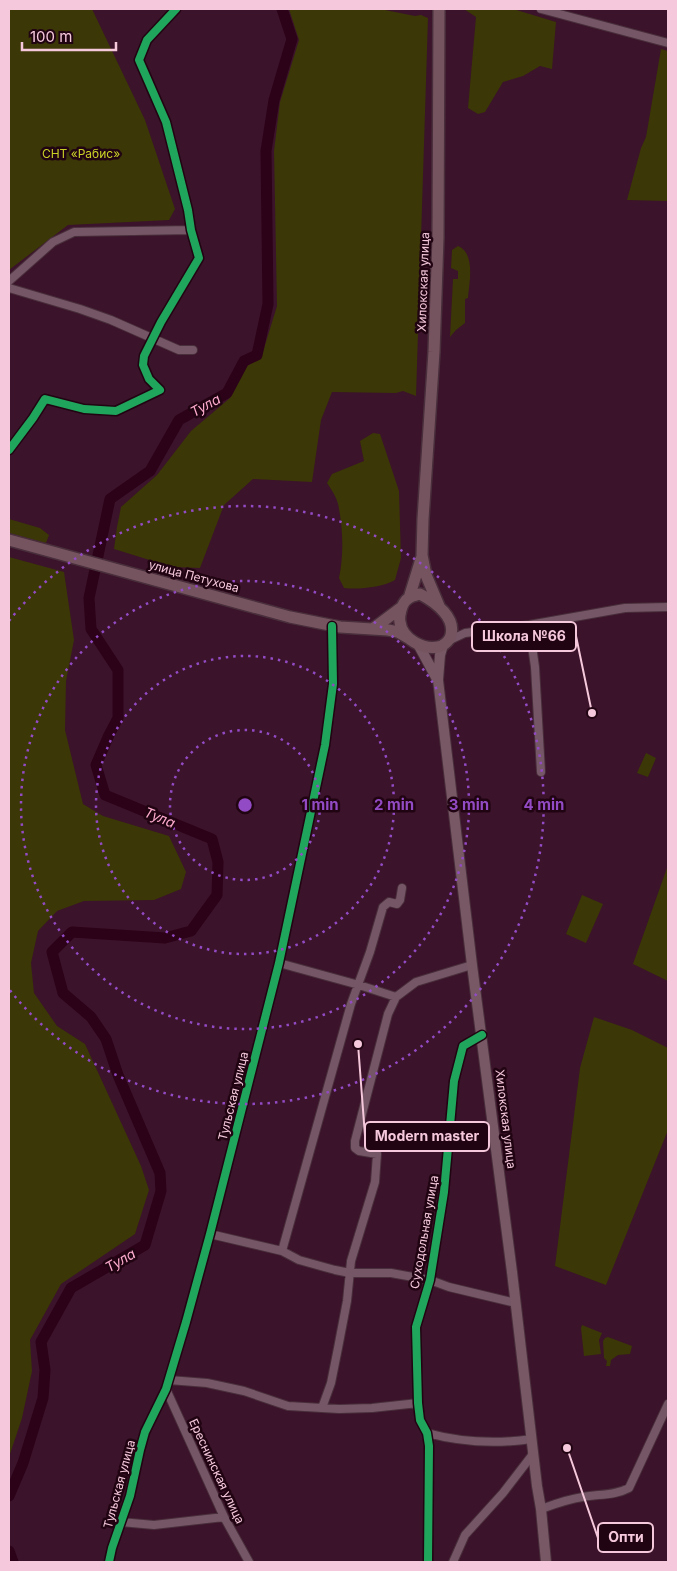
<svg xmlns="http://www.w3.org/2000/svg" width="677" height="1571" font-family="Inter,sans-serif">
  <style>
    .green { fill: #3b3707 }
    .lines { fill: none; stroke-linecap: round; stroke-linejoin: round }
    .river { stroke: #2c0218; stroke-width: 11 }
    .minor-casing { stroke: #492e3b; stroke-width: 10 }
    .major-casing { stroke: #492e3b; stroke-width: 12 }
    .highway-casing { stroke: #492e3b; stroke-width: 14 }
    .minor { stroke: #755666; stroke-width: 8 }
    .major { stroke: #775864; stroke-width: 10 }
    .highway { stroke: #76545f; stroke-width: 11 }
    .cycleway-casing { stroke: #210412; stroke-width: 11 }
    .cycleway { stroke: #20a55d; stroke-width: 8 }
    .ring { fill: none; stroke: #934bc5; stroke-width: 2.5; stroke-dasharray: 2.5 5 }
    .labels { text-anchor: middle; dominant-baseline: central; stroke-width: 5; stroke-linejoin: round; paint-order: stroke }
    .park-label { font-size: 12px; fill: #c9d127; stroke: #210412 }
    .street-label { font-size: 12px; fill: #f5c9db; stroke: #210412 }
    .water-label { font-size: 14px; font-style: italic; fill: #fdabce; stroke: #210412 }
    .centre { fill: #934bc5; stroke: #210412; stroke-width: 2.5 }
    .ring-label { font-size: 15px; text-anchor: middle; font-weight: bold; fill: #934bc5; stroke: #210412; stroke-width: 5; stroke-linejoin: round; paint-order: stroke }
    .leader { fill: none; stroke: #f5c9db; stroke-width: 2 }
    .callout-dot { fill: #f5c9db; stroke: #210412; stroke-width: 2 }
    .callout { fill: #210412; stroke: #f5c9db; stroke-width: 2 }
    .callout-label { font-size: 14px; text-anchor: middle; font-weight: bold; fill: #f5c9db }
  </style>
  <rect width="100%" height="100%" fill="#3b132a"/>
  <path class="green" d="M9 9H92L145 120 175 209 169 220 68 225 9 270Z
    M289 9H380L415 16 421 15 428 18 416 396 403 391 396 393 332 392 321 420 312 482 253 479 224 505 200 568 172 567 114 549 117 527 121 507 157 475 191 431 230 398 247 366 261 358 277 306 274 151 280 102 299 40Z
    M464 9H513L556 22 552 69 540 66 523 76 503 82 485 112 478 114 468 108 476 17Z
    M661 49 668 51V201L627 200 641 148 646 137Z
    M458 246C476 253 469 284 468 298L465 299V323L456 330 450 337 453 279H458V271L451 268 452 250Z
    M373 433 380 434 399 491 401 558 395 580C383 587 358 590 344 588L339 578C344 555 343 527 338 504 336 496 331 489 327 483L332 474 364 461 360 441Z
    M9 519 40 528 49 535 46 543 9 533Z
    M9 557 64 572 74 640 66 681 65 730 83 804 103 816 169 836 186 872 181 889 154 900 84 901 57 911 38 931 31 963 34 993 57 1026 85 1044 141 1166 149 1190 135 1234 61 1284 30 1340 32 1371 22 1418 9 1457Z
    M646 753 656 758 648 777 637 773Z
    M668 865V981L633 964Z
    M582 895 603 904 586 943 566 934Z
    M594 1017 632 1030 668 1048V1130L606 1285 555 1266 580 1068Z
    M582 1325 602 1333 599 1340 601 1354 584 1356 581 1328Z
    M608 1337 632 1346 630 1354 618 1355 611 1360 610 1366H606L607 1361 604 1358 603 1341 605 1338Z"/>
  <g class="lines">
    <path class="river" d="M9 1496 23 1463 43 1398 45 1370 41 1342 71 1288 145 1245 161 1191 160 1173 118 1075 106 1039 91 1017 63 993 52 952 72 932 165 938 191 931 217 895 218 862 212 839 105 795 96 765 109 735 118 718V670L91 629 89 598 110 499 150 471 179 420 227 393 244 361 257 355 268 304 266 151 274 100 292 39 282 9
      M9 1551 13 1562"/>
    <g class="minor-casing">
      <path id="minor" d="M541 9 668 43
        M9 281 53 242 74 232 191 230
        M9 288 80 309 111 320 179 350H193
        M9 450 33 418 45 399 84 409 116 411 160 390 149 379 143 365 144 356 161 322 199 258 191 230 188 210 166 122 139 60 147 40 176 9
        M529 625 535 667 541 772
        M448 641 465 633 529 625 625 608 668 607
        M279 963 359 985 396 997 416 982 472 965
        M210 1234 282 1251 299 1260 335 1270 350 1273H391L430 1280 449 1287 516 1303
        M282 1251 351 1004 370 952 383 907 389 902 397 904 400 900 402 888
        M169 1380 207 1383 244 1391 288 1406 339 1409 372 1408 418 1403
        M166 1389 224 1517 249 1562
        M322 1408 331 1383 338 1348 347 1301 351 1261 375 1182 377 1154 359 1151 355 1148V1141L388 1014 396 997
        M427 1433C460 1442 497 1444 532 1439
        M541 1509C555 1504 568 1499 583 1497 598 1494 614 1496 629 1488L668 1404
        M121 1522 154 1525 224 1517
        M109 1562 112 1548 130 1496 140 1450 145 1432 166 1389 186 1322 210 1234 279 963 325 745 333 684 332 626
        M428 1562 429 1446 427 1433 420 1420 418 1403 416 1327 430 1280 444 1192 454 1081 463 1046 482 1035
        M453 1562 465 1535 503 1493 533 1454"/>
    </g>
    <g class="major-casing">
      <path id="major" d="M418 644 437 679
        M443 645 440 655 438 680 472 965 512 1272 537 1486 541 1509 546 1562"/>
    </g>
    <g class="highway-casing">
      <path id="highway" d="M9 540 290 617 340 627 388 630 398 632 410 639
        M420 594C435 602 458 618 450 638 447 643 443 646 438 647 423 650 402 639 400 622 399 618 400 614 401 610 402 606 405 600 409 598 412 596 417 595 420 594Z
        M409 598 421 559
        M439 606 426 575 422 555 423 519 434 352 438 238 439 9
        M374 628 402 607"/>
    </g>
    <use href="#minor" class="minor"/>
    <use href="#major" class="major"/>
    <use href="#highway" class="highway"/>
    <g class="cycleway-casing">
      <path id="cycleway" d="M9 450 33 418 45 399 84 409 116 411 160 390 149 379 143 365 144 356 161 322 199 258 191 230 188 210 166 122 139 60 147 40 176 9
        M109 1562 112 1548 130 1496 140 1450 145 1432 166 1389 186 1322 210 1234 279 963 325 745 333 684 332 626
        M428 1562 429 1446 427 1433 420 1420 418 1403 416 1327 430 1280 444 1192 454 1081 463 1046 482 1035"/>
    </g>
    <use href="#cycleway" class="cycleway"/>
  </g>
  <g class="ring">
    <circle cx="245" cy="805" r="75"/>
    <circle cx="245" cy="805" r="149"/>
    <circle cx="245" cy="805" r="224"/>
    <path d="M9 621A299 299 0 1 1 9 989"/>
  </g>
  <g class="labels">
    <g class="park-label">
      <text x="81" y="153">СНТ «Рабис»</text>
    </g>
    <g class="street-label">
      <text transform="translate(423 282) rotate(-88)">Хилокская улица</text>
      <text transform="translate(194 576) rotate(15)">улица Петухова</text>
      <text transform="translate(233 1096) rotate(-76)">Тульская улица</text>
      <text transform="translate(506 1119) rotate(83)">Хилокская улица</text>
      <text transform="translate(424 1232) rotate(-80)">Суходольная улица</text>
      <text transform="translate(217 1471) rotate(65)">Ереснинская улица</text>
      <text transform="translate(119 1484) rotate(-75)">Тульская улица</text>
    </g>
    <g class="water-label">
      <text transform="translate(205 405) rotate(-29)">Тула</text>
      <text transform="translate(160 817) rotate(22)">Тула</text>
      <text transform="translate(120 1260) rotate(-30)">Тула</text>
    </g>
  </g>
  <circle cx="245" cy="805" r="8" class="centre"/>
  <g class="ring-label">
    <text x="320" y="810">1 min</text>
    <text x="394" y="810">2 min</text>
    <text x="469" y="810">3 min</text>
    <text x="544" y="810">4 min</text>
  </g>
  <path class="leader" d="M592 713L576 636M358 1044L365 1136M567 1448L598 1538"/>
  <g class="callout-dot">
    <circle cx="592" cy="713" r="5"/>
    <circle cx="358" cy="1044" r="5"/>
    <circle cx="567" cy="1448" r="5"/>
  </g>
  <g class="callout">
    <rect x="472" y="622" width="104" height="29" rx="5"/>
    <rect x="365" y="1122" width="124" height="29" rx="5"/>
    <rect x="598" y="1523" width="55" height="29" rx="5"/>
  </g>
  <g class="callout-label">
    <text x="524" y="641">Школа №66</text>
    <text x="427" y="1141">Modern master</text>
    <text x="626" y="1542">Опти</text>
  </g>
  <rect width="677" height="1571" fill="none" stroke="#f5c9db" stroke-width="20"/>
  <path d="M22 42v8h94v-8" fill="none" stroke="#f5c9db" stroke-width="2.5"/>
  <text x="30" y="42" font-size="15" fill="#f5c9db" stroke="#210412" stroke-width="4" paint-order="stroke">100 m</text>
</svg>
